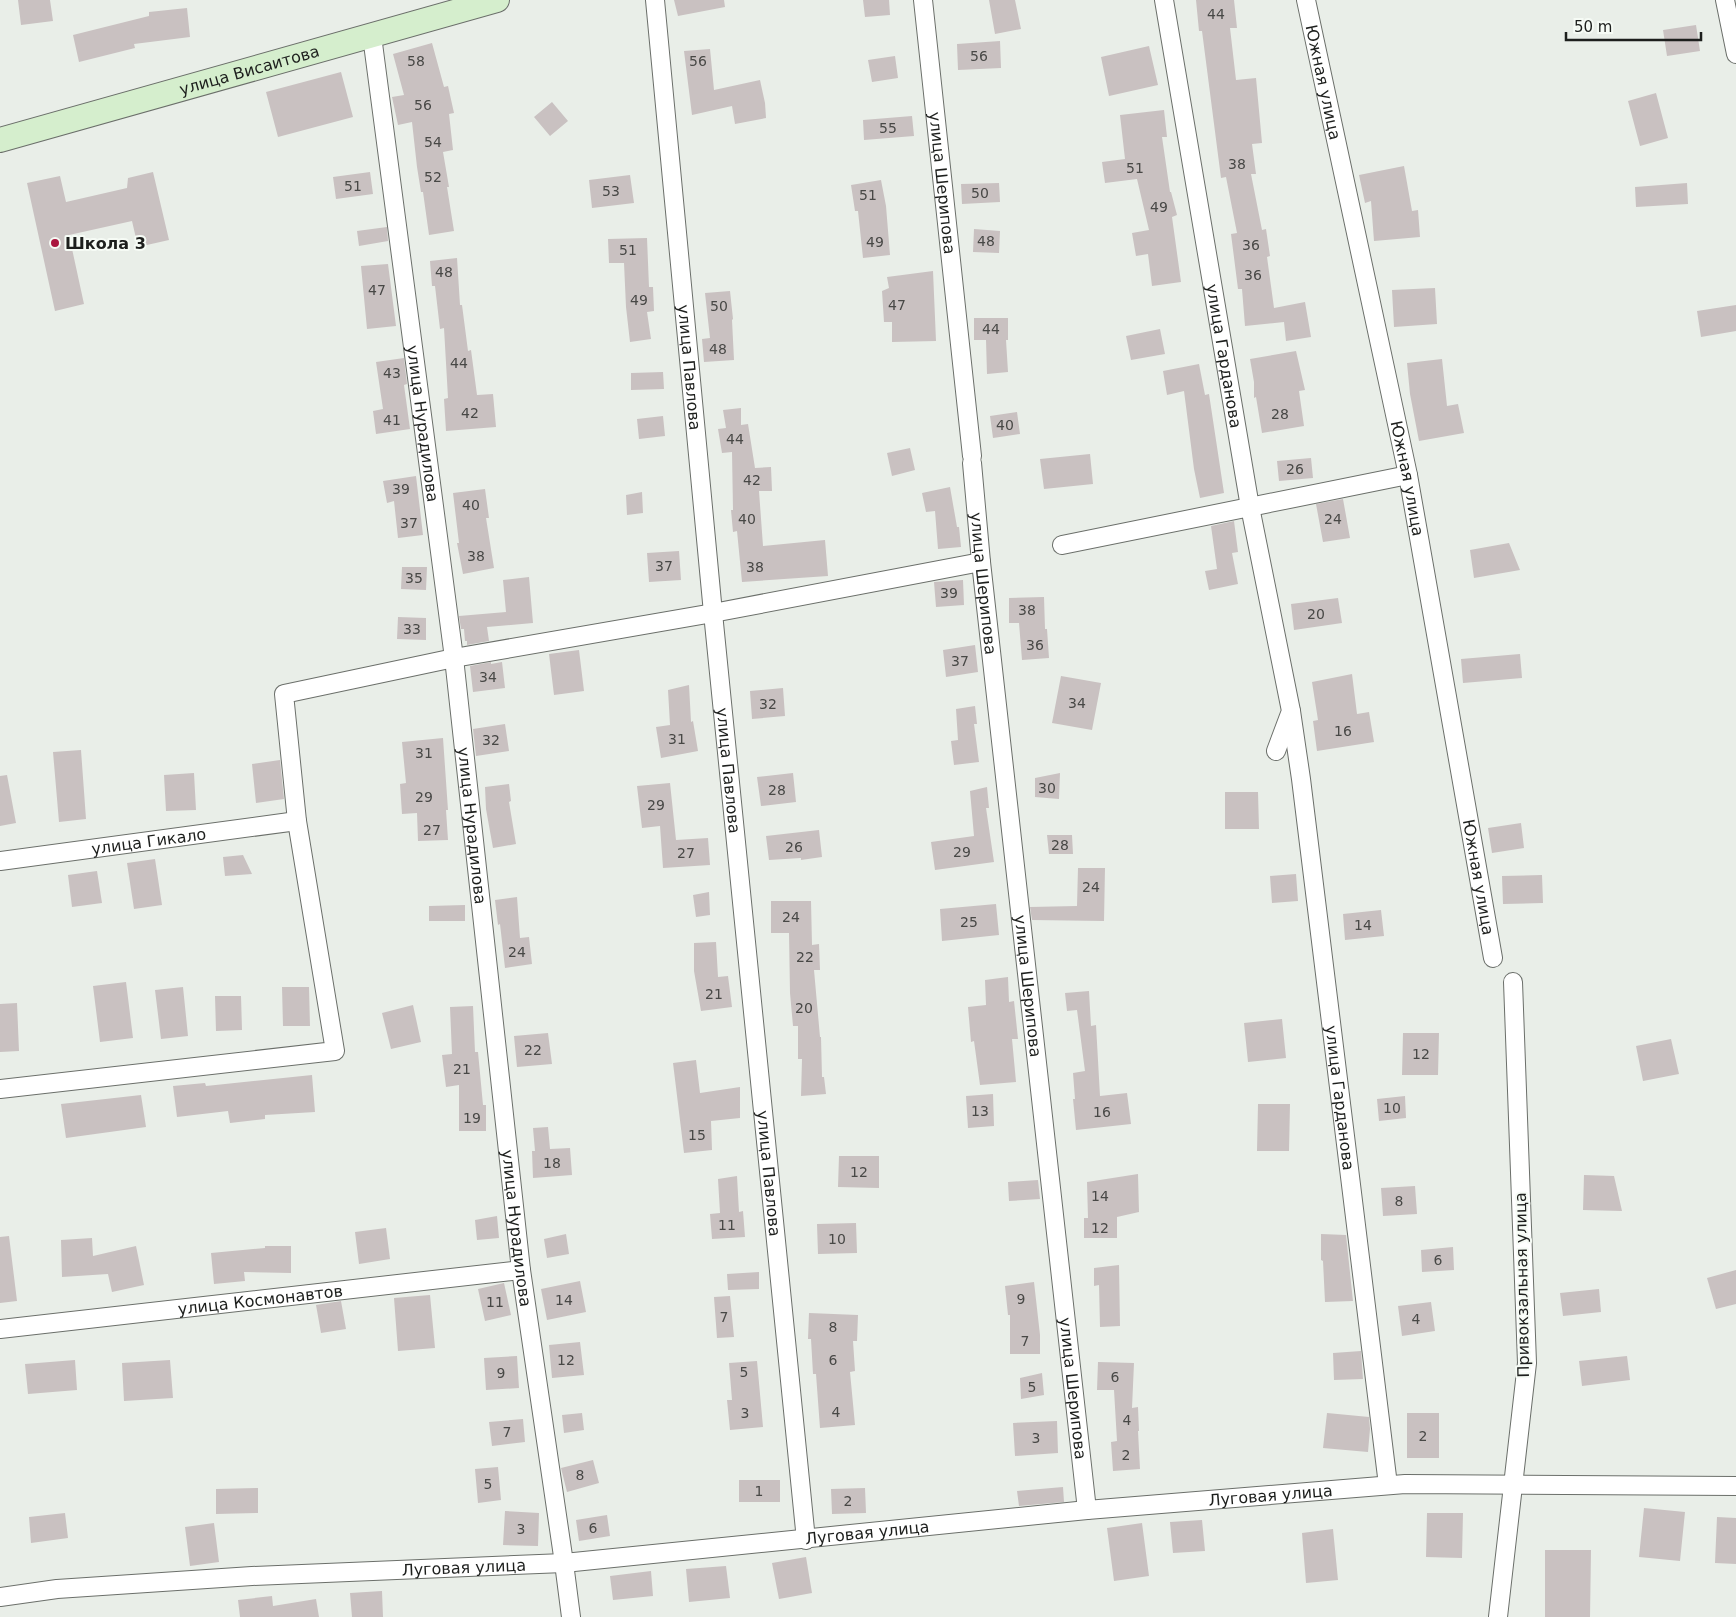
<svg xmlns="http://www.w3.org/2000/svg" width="1736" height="1617" font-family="'DejaVu Sans',sans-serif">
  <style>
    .building { fill: #c9c1c1 }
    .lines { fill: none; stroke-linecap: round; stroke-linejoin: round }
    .street-casing { stroke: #6b6f6a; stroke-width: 20 }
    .secondary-casing { stroke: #6b6f6a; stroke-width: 26 }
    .street { stroke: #fff; stroke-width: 18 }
    .secondary { stroke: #d5eecd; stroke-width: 24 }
    .poi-dot { fill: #aa153e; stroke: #f6fbf5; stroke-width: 2 }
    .labels { text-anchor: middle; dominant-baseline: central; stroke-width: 4; stroke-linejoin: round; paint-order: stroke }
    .number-label { font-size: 14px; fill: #484846 }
    .street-label { font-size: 16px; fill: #1d1f1d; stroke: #f6fbf5 }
    .poi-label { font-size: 16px; font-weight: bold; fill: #1d1f1d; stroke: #f6fbf5; text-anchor: start }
  </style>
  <rect width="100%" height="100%" fill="#e9eee8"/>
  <path class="building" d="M18 0H50L53 21 21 25Z
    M674 0H724L725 7 678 16Z
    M863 0H889L890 15 865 17Z
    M989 0H1015L1021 29 995 34Z
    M1196 0H1234L1237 28H1230L1236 80 1256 78 1262 143 1252 144 1256 174H1251L1262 230 1266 229 1270 256 1267 257 1274 308 1305 302 1311 337 1286 341 1284 322 1245 326 1242 289H1238L1231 234 1237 233 1226 177 1221 178 1202 31H1199Z
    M187 8 190 37 134 44 135 48 79 62 73 35 149 16V12Z
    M1696 25 1700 51 1667 56 1663 30Z
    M1000 41 1001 68 958 70 957 44Z
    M432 43 444 87 448 86 454 113 449 114 453 150 443 152 449 187H447L454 231 429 235 423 192H421L417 167 412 122 398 125 392 97 404 95 393 54Z
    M1149 46 1158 85 1109 96 1101 57Z
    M710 49 714 90 760 80 765 103 766 118 735 124 732 106 692 115 684 51Z
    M895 56 898 78 872 82 868 60Z
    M341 72 353 117 278 137 266 92Z
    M1656 93 1668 138 1640 146 1628 101Z
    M552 102 568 121 550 136 534 117Z
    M1164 110 1167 137H1162L1170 192H1171L1177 215 1172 217 1181 282 1152 286 1148 254 1136 256 1132 233 1149 230 1137 179 1105 183 1102 162 1125 159 1120 115Z
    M912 116 914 136 864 140 863 120Z
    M1404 166 1412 211 1418 210 1420 237 1374 241 1371 201 1365 203 1359 175Z
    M153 172 169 240 138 247 132 221 69 235 84 304 55 311 27 183 60 176 66 202 127 188 128 178Z
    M370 172 373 194 336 199 333 177Z
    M630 175 634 203 592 208 589 180Z
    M881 180 886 206 890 255 863 258 858 211H855L851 185Z
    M999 183 1000 202 962 204 961 184Z
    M1687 183 1688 204 1636 207 1635 187Z
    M387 227 388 241 359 246 357 231Z
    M974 229 1000 231 999 253 973 252Z
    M647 238 649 287H653L654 311 647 312 651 339 630 342 626 307 624 263H609L608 239Z
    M457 258 460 305H462L468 351 471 350 477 395 493 394 496 427 446 431 444 399 448 398 444 328 440 329 435 286H432L430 261Z
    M388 264 396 326 367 329 361 266Z
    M933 271 936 341 892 342V322H884L882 291 889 288 887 277Z
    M1435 288 1437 324 1394 327 1392 290Z
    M730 291 733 319 732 320 734 360 704 362 702 339 710 338 705 293Z
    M1736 305V331L1701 337 1697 311Z
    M974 318H1008V340H1006L1008 372 987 374 986 340H974Z
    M1160 329 1165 354 1131 360 1126 336Z
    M1296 351 1305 390 1299 391 1304 426 1262 433 1256 397 1254 398V382L1250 359Z
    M404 358 407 384 404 385 410 429 376 434 373 411 383 409 376 362Z
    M1442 359 1447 406 1458 404 1464 433 1419 441 1410 394 1407 363Z
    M1199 364 1205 395 1209 394 1224 493 1200 498 1194 469 1184 391 1167 395 1163 371Z
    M663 372 664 389 631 390V373Z
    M741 408V425L748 424 755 468 771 467 772 491H759L763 546 825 540 828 576 742 582 737 531 733 532 731 510H733L732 452 722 453 718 429 726 428 723 410Z
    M1017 412 1020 434 993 438 990 416Z
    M663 416 665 436 639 439 637 419Z
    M910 448 915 470 892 476 887 453Z
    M1090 454 1093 484 1044 489 1040 459Z
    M1311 458 1313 478 1279 481 1277 461Z
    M416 476 423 535 398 538 394 501 387 503 383 481Z
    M950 487 957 527H959L961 547 938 549 935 511 926 512 922 493Z
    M485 489 489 518H486L494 568 463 574 457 543H459L453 493Z
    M642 492 643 513 627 515 626 495Z
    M1343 499 1350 538 1323 542 1316 504Z
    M1234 521 1238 552 1232 553 1238 584 1209 590 1205 571 1217 569 1211 526Z
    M1509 543 1520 570 1474 578 1470 550Z
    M679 551 681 580 649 582 647 553Z
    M402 567H427L426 590 401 589Z
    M529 577 533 623 487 627 489 641 467 645V641H465L464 629H461L459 616 506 612 503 580Z
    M963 580 964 605 936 607 934 582Z
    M1044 597 1045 629H1047L1049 658 1022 660 1019 623H1009V598Z
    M1338 598 1342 623 1294 630 1291 604Z
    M398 617 426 618V640L397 639Z
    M975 645 978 672 946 677 943 650Z
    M579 650 584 691 554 695 549 654Z
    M1520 654 1522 678 1463 683 1461 659Z
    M491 662V664L502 662 505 688 473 692 470 666Z
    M1352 674 1357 714 1369 712 1374 742 1317 751 1313 721 1318 720 1312 682Z
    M1061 676 1101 683 1092 730 1052 723Z
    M689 685 691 722 693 721 698 751 661 758 656 727 670 725 668 690Z
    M783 688 785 716 752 719 750 691Z
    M975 706 977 724H974L979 762 954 765 951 741 958 740 956 709Z
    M505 724 509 751 476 756 473 729Z
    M443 738 448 810H446L448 840 418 841 417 813 402 814 400 784 406 783 402 742Z
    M81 750 86 819 59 822 53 752Z
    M280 760 284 799 256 803 252 764Z
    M194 773 196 810 166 811 164 775Z
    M793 773 796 802 761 806 757 777Z
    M1060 773 1059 799 1035 797V778Z
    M7 775 16 823 0 826V776Z
    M670 783 676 840 708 838 710 865 663 868 660 826 642 828 637 786Z
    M509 784 511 801 509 802 516 844 493 848 486 809 485 787Z
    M987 787 989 808H986L994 862 935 870 931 842 974 836 970 791Z
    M1225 792H1258L1259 829H1225Z
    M1521 823 1524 848 1492 853 1488 828Z
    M819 830 822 857 801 860V858L769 860 766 836Z
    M1047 835H1072L1073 854H1049Z
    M243 855 252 874 225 876 223 857Z
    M155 859 162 905 134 909 127 863Z
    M1078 868H1105L1104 921 1032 920 1030 907 1077 906Z
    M97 871 102 903 72 907 68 875Z
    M1296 874 1298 901 1272 903 1270 876Z
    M1542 875 1543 903 1503 904 1502 876Z
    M709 892 710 915 696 917 693 895Z
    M517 897 520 938 529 937 532 964 505 968 500 924 498 925 495 900Z
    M771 901H811L812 945 819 944 820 970H814L820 1037H821L822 1077H824L826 1094 801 1096 802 1059H798V1026H793L790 993 789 933H771Z
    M996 904 999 935 942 941 940 909Z
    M465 905V921H429V906Z
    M1381 910 1384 936 1345 940 1343 914Z
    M716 942 718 977 728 976 732 1007 701 1011 694 971V943Z
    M1008 977 1009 1002 1014 1001 1018 1039H1012L1016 1082 980 1085 974 1041 971 1042 968 1007 986 1005 985 980Z
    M126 982 133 1038 100 1042 93 986Z
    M183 987 188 1036 161 1039 155 990Z
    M282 987H309L310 1026H283Z
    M1089 991 1091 1026 1096 1025 1100 1096 1127 1093 1131 1124 1076 1130 1073 1099H1075L1073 1073 1085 1071 1077 1010 1067 1011 1065 993Z
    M215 996H241L242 1030 216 1031Z
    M17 1003 19 1051 0 1052V1004Z
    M413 1005 421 1042 391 1049 382 1013Z
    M473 1006 475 1052H478L483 1105H486V1131H459V1085L446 1087 442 1055 452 1054 450 1007Z
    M1282 1019 1286 1058 1248 1062 1244 1023Z
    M548 1033 552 1064 517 1067 514 1036Z
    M1403 1033H1439L1438 1075H1402Z
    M1671 1039 1679 1074 1643 1081 1636 1046Z
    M696 1060 700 1093 740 1087V1118L711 1121 712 1150 684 1153 673 1063Z
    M312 1075 315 1112 265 1115V1119L230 1123 228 1111 177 1117 173 1086 205 1083 206 1086Z
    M993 1094 994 1126 968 1128 966 1096Z
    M141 1095 146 1127 66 1138 61 1104Z
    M1405 1096 1406 1118 1379 1121 1377 1099Z
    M1258 1104H1290L1289 1151H1257Z
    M548 1127 550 1149 570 1148 572 1175 533 1178 532 1151H535L533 1128Z
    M839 1156H879V1188L838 1187Z
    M1138 1174 1139 1212 1117 1217V1238H1084V1218H1088L1087 1182Z
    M1584 1175 1614 1176 1622 1211 1583 1210Z
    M737 1176 739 1212 743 1211 745 1237 712 1239 710 1214 720 1213 718 1179Z
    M1038 1180 1040 1199 1009 1201 1008 1182Z
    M1415 1186 1417 1214 1383 1216 1381 1188Z
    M497 1216 499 1238 477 1240 475 1220Z
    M856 1223 857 1253 818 1254 817 1224Z
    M386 1228 390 1259 359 1264 355 1232Z
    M566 1234 569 1254 547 1258 544 1239Z
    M1321 1234 1346 1235 1353 1301 1325 1302 1323 1261 1321 1260Z
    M9 1236 17 1301 0 1303V1237Z
    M92 1238 93 1256 136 1246 144 1285 112 1292 108 1274 62 1277 61 1240Z
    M265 1246H291V1273L244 1272 245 1281 214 1284 211 1253 265 1248Z
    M1453 1247 1454 1270 1422 1272 1421 1250Z
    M1119 1265 1120 1326 1100 1327 1099 1285 1094 1286V1268Z
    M1736 1270V1304L1716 1309 1707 1278Z
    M759 1272V1289L728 1290 727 1274Z
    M580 1281 586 1312 547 1320 541 1289Z
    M1034 1282 1040 1335V1354H1010V1315H1008L1005 1286Z
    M504 1283 511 1315 485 1321 478 1289Z
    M1599 1289 1601 1312 1563 1316 1560 1293Z
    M430 1295 435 1348 398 1351 394 1298Z
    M730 1296 734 1337 717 1338 714 1297Z
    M341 1301 346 1329 321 1333 316 1305Z
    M1431 1302 1435 1331 1402 1336 1398 1306Z
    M809 1313 858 1315 857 1341H853L855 1371 850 1372 855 1425 820 1428 816 1374H813L811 1339H808Z
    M580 1342 584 1375 552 1378 549 1345Z
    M1361 1351 1363 1379 1334 1380 1333 1353Z
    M517 1356 519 1388 486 1390 484 1358Z
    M1627 1356 1630 1380 1582 1386 1579 1361Z
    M75 1360 77 1390 28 1394 25 1364Z
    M170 1360 173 1398 124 1401 122 1363Z
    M757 1361 763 1427 730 1430 727 1400H732L729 1363Z
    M1098 1362 1134 1363 1132 1408 1138 1407 1139 1431H1138L1140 1469 1113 1471 1111 1442 1117 1441 1114 1390H1097Z
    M1042 1373 1044 1395 1021 1399 1020 1378Z
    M582 1413 584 1430 564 1433 562 1415Z
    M1327 1413 1369 1417 1370 1429 1368 1452 1323 1448Z
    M1407 1413H1439V1458H1407Z
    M523 1419 525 1442 492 1446 489 1422Z
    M1057 1421 1058 1453 1015 1456 1013 1423Z
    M593 1460 599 1483 567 1492 561 1468Z
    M498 1467 501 1500 478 1503 475 1469Z
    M739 1480H780V1502H739Z
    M1063 1487 1064 1502 1019 1506 1017 1491Z
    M258 1488V1513L216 1514V1489Z
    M865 1488 866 1513 832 1514 831 1489Z
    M1644 1508 1685 1512 1680 1561 1639 1557Z
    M505 1511 539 1513 538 1546 503 1545Z
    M65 1513 68 1538 31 1543 29 1517Z
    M1427 1513H1463L1462 1558 1426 1557Z
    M607 1515 610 1536 579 1541 576 1520Z
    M1717 1517 1736 1518V1564L1715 1563Z
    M1202 1520 1205 1551 1173 1553 1170 1522Z
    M214 1523 219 1562 190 1566 185 1527Z
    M1142 1523 1149 1576 1114 1581 1107 1528Z
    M1333 1529 1338 1580 1306 1583 1302 1533Z
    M1545 1550H1591L1590 1617H1545Z
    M806 1557 812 1593 779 1599 772 1563Z
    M726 1566 730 1598 689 1602 686 1569Z
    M651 1571 653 1596 613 1600 610 1576Z
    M382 1591 383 1617H352L350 1593Z
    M272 1596 273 1606 316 1599 319 1617H240L238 1600Z"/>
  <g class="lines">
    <g class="street-casing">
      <g id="street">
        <path id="s1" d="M655 0 713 613 806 1540"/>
        <path id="s2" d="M923 0 972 456"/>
        <path id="s3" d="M1164 0 1250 507 1291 711 1276 751"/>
        <path id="s4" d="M1306 0 1408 475 1493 958"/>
        <path d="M1725 0 1736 54"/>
        <path id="s5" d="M372 36 454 658 521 1270 564 1563 571 1617"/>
        <path id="s6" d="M972 463 981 562 1087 1510"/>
        <path d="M1062 545 1408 475"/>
        <path id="s7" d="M1291 711 1301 779 1388 1485"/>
        <path id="s8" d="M0 861 297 821"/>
        <path d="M0 1089 335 1051 297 821 284 694 454 658 713 613 981 562"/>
        <path id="s9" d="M0 1329 521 1270"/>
        <path id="s10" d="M0 1597 57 1589 252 1576 564 1563 1087 1510 1405 1484 1736 1486"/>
        <path d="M1498 1617 1527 1363 1513 982"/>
      </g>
    </g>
    <g class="secondary-casing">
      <g id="secondary">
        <path id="s11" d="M0 140 497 0"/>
      </g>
    </g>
    <use href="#street" class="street"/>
    <use href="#secondary" class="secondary"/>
  </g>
  <circle class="poi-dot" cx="55" cy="243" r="5"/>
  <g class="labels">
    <g class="number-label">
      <text x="1216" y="14">44</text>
      <text x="979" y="56">56</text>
      <text x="416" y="61">58</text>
      <text x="698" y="61">56</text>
      <text x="423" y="105">56</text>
      <text x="888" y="128">55</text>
      <text x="433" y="142">54</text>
      <text x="1237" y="164">38</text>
      <text x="1135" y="168">51</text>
      <text x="433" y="177">52</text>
      <text x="353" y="186">51</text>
      <text x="611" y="191">53</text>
      <text x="980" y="193">50</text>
      <text x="868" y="195">51</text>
      <text x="1159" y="207">49</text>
      <text x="986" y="241">48</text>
      <text x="875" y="242">49</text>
      <text x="1251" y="245">36</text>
      <text x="628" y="250">51</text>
      <text x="444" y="272">48</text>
      <text x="1253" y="275">36</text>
      <text x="377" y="290">47</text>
      <text x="639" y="300">49</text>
      <text x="897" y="305">47</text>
      <text x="719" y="306">50</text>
      <text x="991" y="329">44</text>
      <text x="718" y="349">48</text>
      <text x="459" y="363">44</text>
      <text x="392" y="373">43</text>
      <text x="470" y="413">42</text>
      <text x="1280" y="414">28</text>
      <text x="392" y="420">41</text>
      <text x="1005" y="425">40</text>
      <text x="735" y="439">44</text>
      <text x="1295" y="469">26</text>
      <text x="752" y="480">42</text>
      <text x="401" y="489">39</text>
      <text x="471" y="505">40</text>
      <text x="747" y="519">40</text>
      <text x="1333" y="519">24</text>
      <text x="409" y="523">37</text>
      <text x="476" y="556">38</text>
      <text x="664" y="566">37</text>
      <text x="755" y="567">38</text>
      <text x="414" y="578">35</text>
      <text x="949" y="593">39</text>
      <text x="1027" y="610">38</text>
      <text x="1316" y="614">20</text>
      <text x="412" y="629">33</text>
      <text x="1035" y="645">36</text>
      <text x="960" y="661">37</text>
      <text x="488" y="677">34</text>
      <text x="1077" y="703">34</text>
      <text x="768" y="704">32</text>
      <text x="1343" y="731">16</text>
      <text x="677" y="739">31</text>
      <text x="491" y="740">32</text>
      <text x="424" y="753">31</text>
      <text x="1047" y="788">30</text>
      <text x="777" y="790">28</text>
      <text x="424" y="797">29</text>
      <text x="656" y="805">29</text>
      <text x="432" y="830">27</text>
      <text x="1060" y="845">28</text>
      <text x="794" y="847">26</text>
      <text x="962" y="852">29</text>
      <text x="686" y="853">27</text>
      <text x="1091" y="887">24</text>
      <text x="791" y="917">24</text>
      <text x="969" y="922">25</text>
      <text x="1363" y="925">14</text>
      <text x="517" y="952">24</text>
      <text x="805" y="957">22</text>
      <text x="714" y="994">21</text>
      <text x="804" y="1008">20</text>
      <text x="533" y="1050">22</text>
      <text x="1421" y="1054">12</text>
      <text x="462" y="1069">21</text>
      <text x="1392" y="1108">10</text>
      <text x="980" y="1111">13</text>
      <text x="1102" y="1112">16</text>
      <text x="472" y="1118">19</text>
      <text x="697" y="1135">15</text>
      <text x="552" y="1163">18</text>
      <text x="859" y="1172">12</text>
      <text x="1100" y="1196">14</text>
      <text x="1399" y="1201">8</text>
      <text x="727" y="1225">11</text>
      <text x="1100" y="1228">12</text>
      <text x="837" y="1239">10</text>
      <text x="1438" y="1260">6</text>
      <text x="1021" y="1299">9</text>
      <text x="564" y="1300">14</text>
      <text x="495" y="1302">11</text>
      <text x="724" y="1317">7</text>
      <text x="1416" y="1319">4</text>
      <text x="833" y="1327">8</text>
      <text x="1025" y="1341">7</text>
      <text x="566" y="1360">12</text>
      <text x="833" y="1360">6</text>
      <text x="744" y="1372">5</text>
      <text x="501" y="1373">9</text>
      <text x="1115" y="1377">6</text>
      <text x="1032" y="1387">5</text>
      <text x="836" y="1412">4</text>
      <text x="745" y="1413">3</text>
      <text x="1127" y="1420">4</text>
      <text x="507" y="1432">7</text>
      <text x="1423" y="1436">2</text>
      <text x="1036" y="1438">3</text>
      <text x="1126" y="1455">2</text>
      <text x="580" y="1475">8</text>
      <text x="488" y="1484">5</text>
      <text x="759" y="1491">1</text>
      <text x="848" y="1501">2</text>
      <text x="593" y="1528">6</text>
      <text x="521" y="1529">3</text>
    </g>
    <g class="street-label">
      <text stroke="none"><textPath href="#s11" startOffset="259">улица Висаитова</textPath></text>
      <text stroke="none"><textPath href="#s4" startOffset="84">Южная улица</textPath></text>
      <text stroke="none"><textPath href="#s2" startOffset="184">улица Шерипова</textPath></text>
      <text stroke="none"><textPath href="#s3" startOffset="361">улица Гарданова</textPath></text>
      <text stroke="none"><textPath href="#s1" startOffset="369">улица Павлова</textPath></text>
      <text stroke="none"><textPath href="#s5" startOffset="391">улица Нурадилова</textPath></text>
      <text stroke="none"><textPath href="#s4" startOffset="489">Южная улица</textPath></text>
      <text stroke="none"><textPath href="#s6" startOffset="121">улица Шерипова</textPath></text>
      <text stroke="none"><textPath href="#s1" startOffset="774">улица Павлова</textPath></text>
      <text stroke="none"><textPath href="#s5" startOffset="796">улица Нурадилова</textPath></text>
      <text stroke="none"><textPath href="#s8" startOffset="150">улица Гикало</textPath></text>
      <text stroke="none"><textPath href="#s4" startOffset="894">Южная улица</textPath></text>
      <text stroke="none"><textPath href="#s6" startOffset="526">улица Шерипова</textPath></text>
      <text stroke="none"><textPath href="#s7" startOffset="390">улица Гарданова</textPath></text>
      <text stroke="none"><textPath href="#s1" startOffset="1179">улица Павлова</textPath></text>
      <text stroke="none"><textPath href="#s5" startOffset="1201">улица Нурадилова</textPath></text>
      <text transform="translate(1522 1285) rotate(-91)">Привокзальная улица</text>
      <text stroke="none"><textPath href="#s9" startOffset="262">улица Космонавтов</textPath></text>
      <text stroke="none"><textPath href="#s6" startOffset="931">улица Шерипова</textPath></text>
      <text stroke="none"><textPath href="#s10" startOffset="1275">Луговая улица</textPath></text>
      <text stroke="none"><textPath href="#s10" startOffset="870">Луговая улица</textPath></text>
      <text stroke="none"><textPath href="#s10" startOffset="465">Луговая улица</textPath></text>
    </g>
    <g class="poi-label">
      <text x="65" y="243">Школа 3</text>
    </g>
  </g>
  <path d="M1566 32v8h135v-8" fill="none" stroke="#1d1f1d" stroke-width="2.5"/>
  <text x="1574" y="32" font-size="15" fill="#1d1f1d" stroke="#f6fbf5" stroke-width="4" paint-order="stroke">50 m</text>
</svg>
